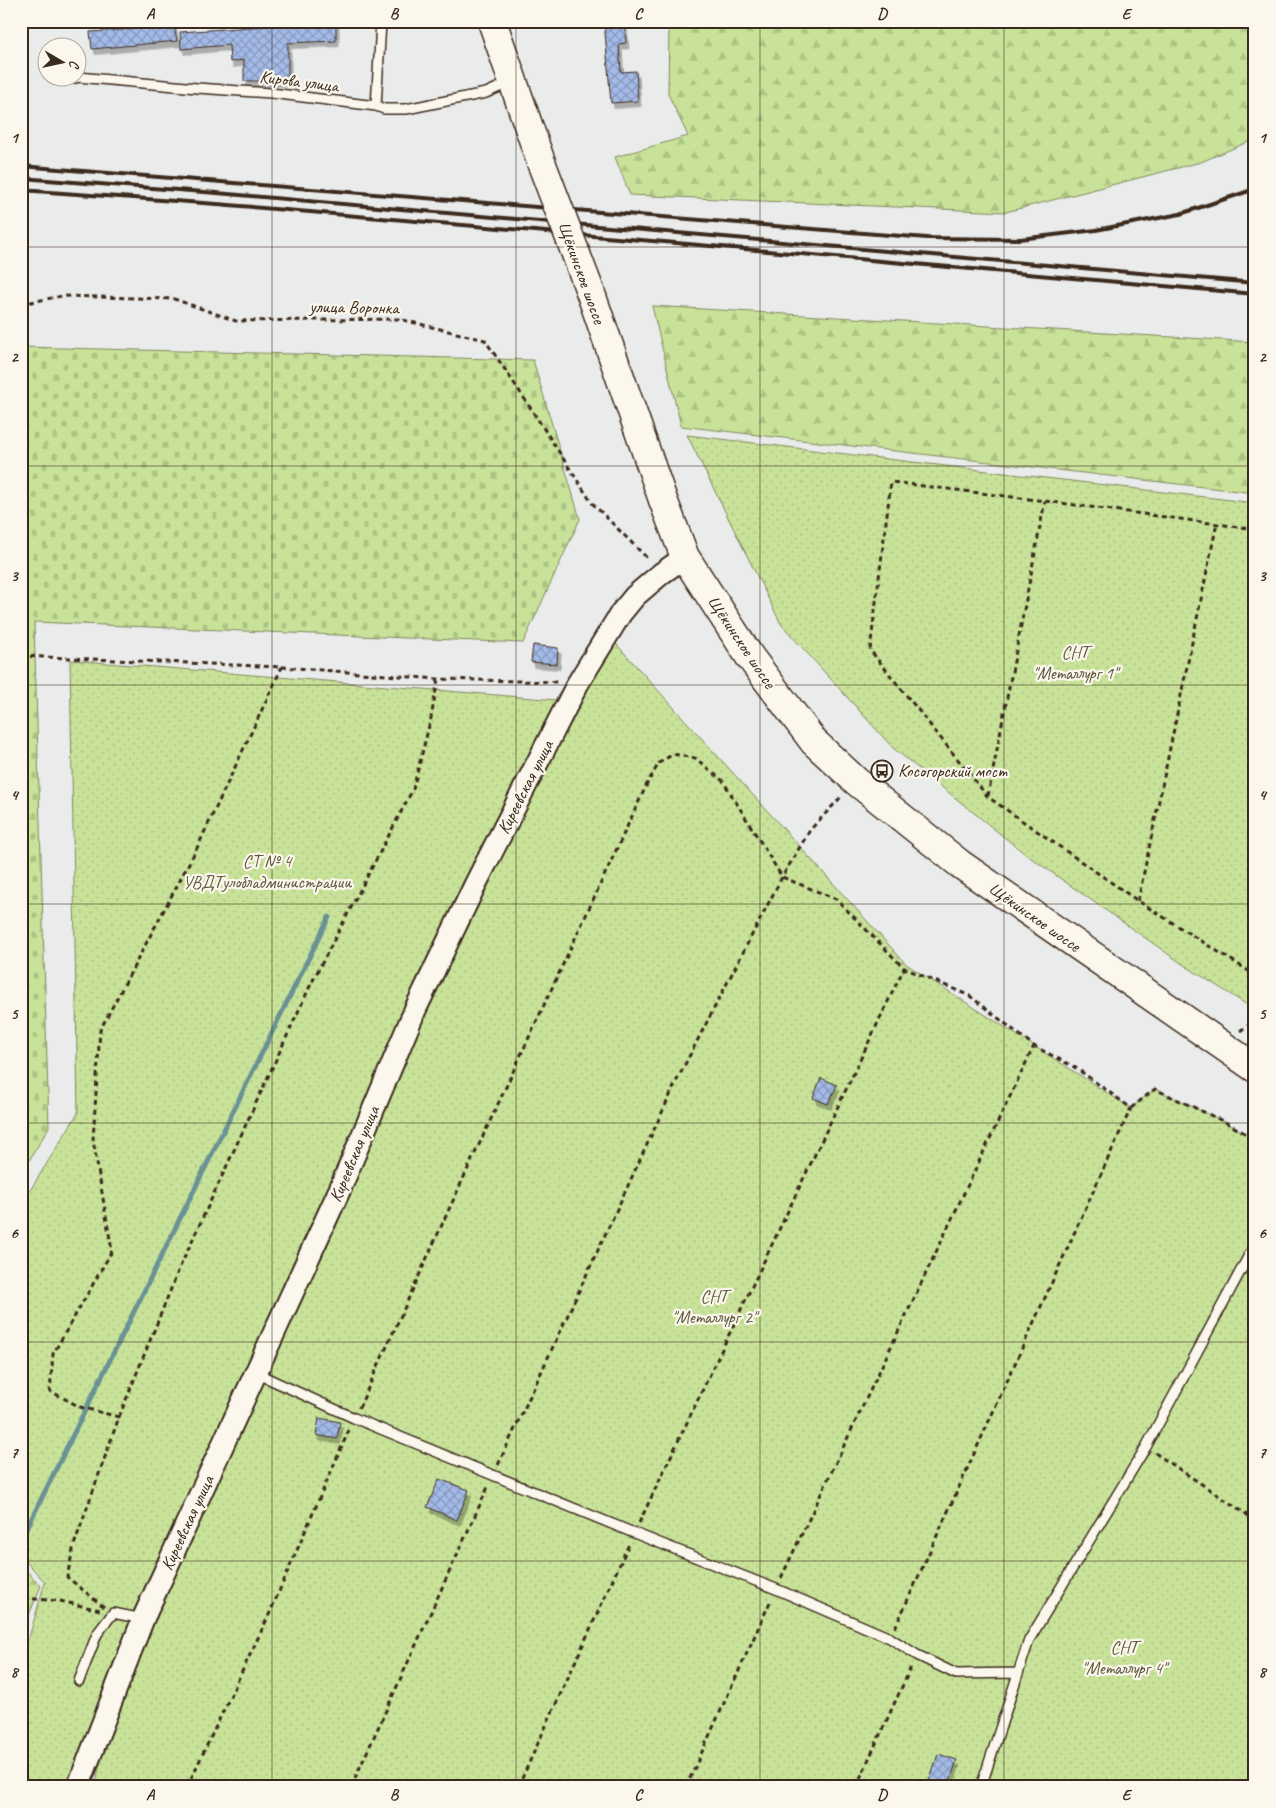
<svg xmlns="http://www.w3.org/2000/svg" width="1276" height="1808" font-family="Caveat,sans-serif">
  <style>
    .grass { fill: url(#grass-dots); stroke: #82865c }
    .forest { fill: url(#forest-firs); stroke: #82865c }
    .cemetery { fill: url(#cemetery-stones); stroke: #82865c }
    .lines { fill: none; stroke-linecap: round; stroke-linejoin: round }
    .stream { stroke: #6a9295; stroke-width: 5 }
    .building { fill: url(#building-cross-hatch); stroke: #3b2a1e; filter: url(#shadow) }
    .service-casing { stroke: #3b2a1e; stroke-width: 12 }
    .tertiary-casing { stroke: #3b2a1e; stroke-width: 25 }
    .primary-casing { stroke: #3b2a1e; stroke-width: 31 }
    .path { stroke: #3b2a1e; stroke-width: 3; stroke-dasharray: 5 4; stroke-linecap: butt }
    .service { stroke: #fbf7ec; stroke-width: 9 }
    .tertiary { stroke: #fbf7ec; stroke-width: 21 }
    .primary { stroke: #fbf7ec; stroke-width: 28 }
    .rail { stroke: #3b2a1e; stroke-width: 4 }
    .primary-bridge-casing { stroke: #3b2a1e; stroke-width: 31; stroke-linecap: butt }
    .primary-bridge { stroke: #fbf7ec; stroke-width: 28 }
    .grid { fill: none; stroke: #3b2a1e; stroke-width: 1; stroke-opacity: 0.55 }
    .labels { text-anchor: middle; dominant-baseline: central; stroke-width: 4.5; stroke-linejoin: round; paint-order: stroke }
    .street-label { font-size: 18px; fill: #3b2a1e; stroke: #fbf7ec }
    .park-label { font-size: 18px; fill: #5e583d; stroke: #fbf7ec }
    .poi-label { font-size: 18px; fill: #3b2a1e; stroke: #fbf7ec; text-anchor: start }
    .neatline { fill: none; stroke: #3b2a1e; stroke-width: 2 }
    .grid-label { font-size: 16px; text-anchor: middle; font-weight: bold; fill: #3b2a1e }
  </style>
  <defs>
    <pattern id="grass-dots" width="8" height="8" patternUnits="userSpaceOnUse" patternTransform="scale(1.25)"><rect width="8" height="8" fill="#c8e399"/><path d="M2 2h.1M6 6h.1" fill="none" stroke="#adc383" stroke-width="1.8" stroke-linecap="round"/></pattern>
    <pattern id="forest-firs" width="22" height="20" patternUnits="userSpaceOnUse" patternTransform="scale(1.25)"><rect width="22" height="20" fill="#c8e399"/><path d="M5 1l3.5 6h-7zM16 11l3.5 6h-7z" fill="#adc383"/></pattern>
    <pattern id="cemetery-stones" width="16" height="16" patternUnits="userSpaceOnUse" patternTransform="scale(1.25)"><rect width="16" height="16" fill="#c8e399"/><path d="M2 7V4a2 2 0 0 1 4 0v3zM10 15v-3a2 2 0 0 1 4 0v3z" fill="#adc383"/></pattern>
    <pattern id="building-cross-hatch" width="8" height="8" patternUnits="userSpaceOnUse" patternTransform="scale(1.25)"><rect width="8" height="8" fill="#a4bbe9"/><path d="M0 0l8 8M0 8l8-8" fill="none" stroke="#8798bc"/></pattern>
    <filter id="shadow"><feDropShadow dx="3" dy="5.5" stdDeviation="0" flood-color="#0004"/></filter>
  </defs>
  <rect width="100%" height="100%" fill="#eaebeb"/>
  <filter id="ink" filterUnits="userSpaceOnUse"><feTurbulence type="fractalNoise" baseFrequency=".02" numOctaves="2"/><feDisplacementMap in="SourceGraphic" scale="10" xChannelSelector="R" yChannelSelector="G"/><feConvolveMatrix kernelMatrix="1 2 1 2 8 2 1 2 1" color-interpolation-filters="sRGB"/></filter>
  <g filter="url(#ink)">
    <path class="grass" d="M687 435 1255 503V1010L1181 963 1024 853 893 748 781 624Z
      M608 635 906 964 1131 1108 1155 1089 1227 1123 1255 1139V1787H95L116 1689 78 1787H21V1657L26 1648 45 1582 21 1556V1205L78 1113 70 660 569 701Z"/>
    <path class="forest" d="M669 21H1255V139L1201 162 1006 212 630 195 615 157 688 136 668 94Z
      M652 306 1255 342V493L681 426Z
      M21 1565 41 1586 21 1634Z"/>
    <path class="cemetery" d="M21 347 533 360 580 519 523 643 34 622 49 1127 21 1174Z"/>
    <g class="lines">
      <path class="stream" d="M21 1540 329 917"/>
    </g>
    <path class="building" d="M137 21H173L177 41 92 49 90 32 136 29Z
      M336 21V41L288 43V81H244V60L230 62 229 45 181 49 180 32Z
      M604 21H624L626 43 619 44 621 72 636 71 638 101 611 103Z
      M533 645 558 648 557 664 531 662Z
      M821 1078 837 1085 828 1104 813 1098Z
      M319 1418 340 1422 337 1439 316 1435Z
      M439 1479 469 1490 457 1520 427 1507Z
      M938 1754 957 1760 948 1787H927Z"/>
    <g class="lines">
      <g class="service-casing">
        <path id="service" d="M78 77 197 88 271 93 376 106 384 109H406L486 93 511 82
          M64 79 76 78
          M376 106 381 23
          M256 1373 354 1418 634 1533 776 1589 890 1638 917 1655 956 1674 1018 1673
          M79 1681 97 1634 113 1613 143 1619
          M981 1787 1029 1640 1146 1447 1255 1244"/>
      </g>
      <g class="tertiary-casing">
        <path id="tertiary" d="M78 1787 143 1619 340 1189 415 1010 476 883 578 683 621 613 635 596 662 573 685 557"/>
      </g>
      <g class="primary-casing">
        <path id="primary" d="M492 21 541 162
          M590 291 663 500 685 557 750 657 814 742 856 781 960 864 1255 1068"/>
      </g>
      <path class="path" d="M21 304 62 296 174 299 236 321 399 319 485 340 522 395 592 503 649 560
        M1255 529 1045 501 891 482 870 650 988 797 1138 901 1255 975
        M21 656 282 667 438 679 558 682
        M988 796 1045 501
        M1138 901 1217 523
        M1240 1031 1255 1020
        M359 1408 450 1207 647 784 659 763 673 754 695 758 723 781 782 877 836 899 904 968 970 996 1034 1046 1076 1068 1131 1108 1155 1089 1227 1123 1255 1139
        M119 1417 80 1407 50 1391 53 1354 112 1251 93 1140 100 1030 197 848 282 667
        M1155 1453 1255 1520
        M498 1465 678 1078 782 877 810 830 841 797
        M639 1523 904 968
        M781 1578 1034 1046
        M24 1598 60 1601 100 1610
        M104 1607 67 1577 74 1545 119 1417 179 1269 311 984 413 789 431 718 438 679
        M895 1628 1131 1108
        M187 1787 268 1617 349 1430
        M351 1787 488 1487
        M518 1787 629 1544
        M686 1787 771 1600
        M856 1787 912 1665"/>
      <use href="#service" class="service"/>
      <use href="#tertiary" class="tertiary"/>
      <use href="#primary" class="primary"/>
      <path class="rail" d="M21 166 927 238 1020 239 1096 230 1180 214 1255 189
        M21 178 217 193 1255 283
        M21 190 217 204 688 244 1255 294"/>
      <g class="primary-bridge-casing">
        <path id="primary-bridge" d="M541 162 590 291"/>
      </g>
      <use href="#primary-bridge" class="primary-bridge"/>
    </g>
  </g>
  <path class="grid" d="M272 21V1787M516 21V1787M760 21V1787M1004 21V1787M21 247H1255M21 466H1255M21 685H1255M21 904H1255M21 1123H1255M21 1342H1255M21 1561H1255"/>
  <defs>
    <g id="bus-ring" transform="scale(1.125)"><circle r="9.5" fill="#fbf7ec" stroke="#3b2a1e" stroke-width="1.5"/><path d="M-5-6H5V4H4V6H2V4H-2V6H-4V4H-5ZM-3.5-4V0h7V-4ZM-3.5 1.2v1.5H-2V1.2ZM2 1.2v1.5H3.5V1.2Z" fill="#3b2a1e"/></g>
  </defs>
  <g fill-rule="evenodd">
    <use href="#bus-ring" x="882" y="771"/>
  </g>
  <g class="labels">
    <g class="street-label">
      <text transform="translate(299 81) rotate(7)">Кирова улица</text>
      <text transform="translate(582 273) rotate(70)">Щёкинское шоссе</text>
      <text transform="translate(354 307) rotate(1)">улица Воронка</text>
      <text transform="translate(742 642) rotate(56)">Щёкинское шоссе</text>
      <text transform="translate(525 787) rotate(-63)">Киреевская улица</text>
      <text transform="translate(1035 917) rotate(35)">Щёкинское шоссе</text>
      <text transform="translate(354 1154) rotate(-67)">Киреевская улица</text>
      <text transform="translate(187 1523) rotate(-65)">Киреевская улица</text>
    </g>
    <g class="park-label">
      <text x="1075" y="652">СНТ<tspan x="1075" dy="21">"Металлург 1"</tspan></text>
      <text x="267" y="861">СТ № 4<tspan x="267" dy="21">УВДТулобладминистрации</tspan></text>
      <text x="714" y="1296">СНТ<tspan x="714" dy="21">"Металлург 2"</tspan></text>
      <text x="1124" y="1647">СНТ<tspan x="1124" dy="21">"Металлург 4"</tspan></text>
    </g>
    <g class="poi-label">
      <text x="898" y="771">Косогорский мост</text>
    </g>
  </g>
  <rect width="1276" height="1808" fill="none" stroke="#fbf7ec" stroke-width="55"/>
  <g transform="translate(62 62) rotate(99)"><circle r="24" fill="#fbf7ec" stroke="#aea59a"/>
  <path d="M0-4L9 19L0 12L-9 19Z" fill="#3b2a1e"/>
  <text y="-8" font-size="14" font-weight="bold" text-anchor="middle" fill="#3b2a1e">С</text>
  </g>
  <rect x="28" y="28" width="1220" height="1752" class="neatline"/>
  <g class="grid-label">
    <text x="150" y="19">A</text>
    <text x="394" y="19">B</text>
    <text x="638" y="19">C</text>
    <text x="882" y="19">D</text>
    <text x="1126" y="19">E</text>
    <text x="14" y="143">1</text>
    <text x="1262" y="143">1</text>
    <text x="14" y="362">2</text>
    <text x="1262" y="362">2</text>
    <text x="14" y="581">3</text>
    <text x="1262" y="581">3</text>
    <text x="14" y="800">4</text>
    <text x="1262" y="800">4</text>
    <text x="14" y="1019">5</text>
    <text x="1262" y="1019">5</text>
    <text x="14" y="1238">6</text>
    <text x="1262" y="1238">6</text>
    <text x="14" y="1458">7</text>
    <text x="1262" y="1458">7</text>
    <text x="14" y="1677">8</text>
    <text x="1262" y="1677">8</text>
    <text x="150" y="1800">A</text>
    <text x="394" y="1800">B</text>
    <text x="638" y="1800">C</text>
    <text x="882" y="1800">D</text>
    <text x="1126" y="1800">E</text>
  </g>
</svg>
